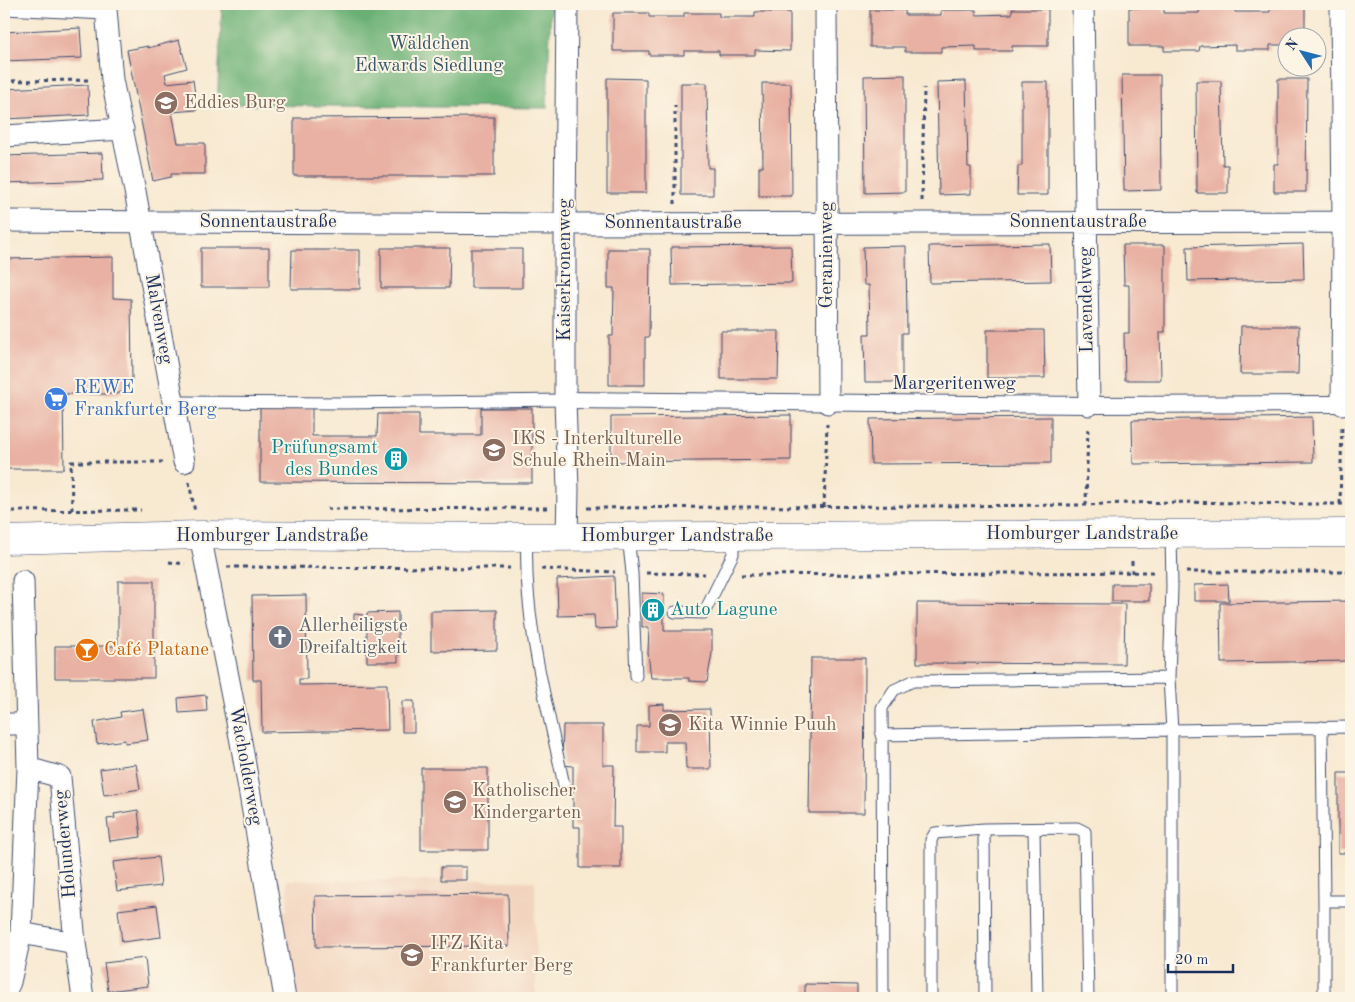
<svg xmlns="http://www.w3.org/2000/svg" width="1355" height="1002" font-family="'Old Standard TT',serif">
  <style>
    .built { fill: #f2d4be }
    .forest { fill: #6bb074; stroke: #437069 }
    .building { fill: #e8b1a3 }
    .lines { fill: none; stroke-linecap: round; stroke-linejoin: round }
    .service-casing { stroke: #3c4b6f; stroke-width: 13 }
    .pedestrian-casing { stroke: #3c4b6f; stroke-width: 18 }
    .minor-casing { stroke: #3c4b6f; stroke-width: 23 }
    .tertiary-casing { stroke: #3c4b6f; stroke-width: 29 }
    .path { stroke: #3c4b6f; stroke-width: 3; stroke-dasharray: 4 4; stroke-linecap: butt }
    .service { stroke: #fff; stroke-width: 11 }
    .pedestrian { stroke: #fff; stroke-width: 16 }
    .minor { stroke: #fff; stroke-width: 21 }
    .tertiary { stroke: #fff; stroke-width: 28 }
    .labels { text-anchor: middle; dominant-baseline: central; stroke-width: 4; stroke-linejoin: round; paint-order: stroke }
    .park-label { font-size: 19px; fill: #355668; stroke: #fcf5e5 }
    .education-label { font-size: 19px; fill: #785e54; stroke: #fcf5e5; text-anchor: start }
    .street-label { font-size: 19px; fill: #1b2f5e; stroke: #fcf5e5 }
    .shop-label { font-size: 19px; fill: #366cbe; stroke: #fcf5e5; text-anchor: start }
    .culture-label { font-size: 19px; fill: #0d838f; stroke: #fcf5e5; text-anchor: end }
    .worship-label { font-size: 19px; fill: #5b616d; stroke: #fcf5e5; text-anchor: start }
    .food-label { font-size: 19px; fill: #c56008; stroke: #fcf5e5; text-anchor: start }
  </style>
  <rect width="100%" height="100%" fill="#fcf5e5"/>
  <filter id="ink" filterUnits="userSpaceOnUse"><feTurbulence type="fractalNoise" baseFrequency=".02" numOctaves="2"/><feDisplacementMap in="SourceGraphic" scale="10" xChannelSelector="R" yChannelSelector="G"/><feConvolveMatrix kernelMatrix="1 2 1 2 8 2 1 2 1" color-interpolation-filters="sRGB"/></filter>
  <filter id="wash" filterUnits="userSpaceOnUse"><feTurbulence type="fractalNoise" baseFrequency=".0096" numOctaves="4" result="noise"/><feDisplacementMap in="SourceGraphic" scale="20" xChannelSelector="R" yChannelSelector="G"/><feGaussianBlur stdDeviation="1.12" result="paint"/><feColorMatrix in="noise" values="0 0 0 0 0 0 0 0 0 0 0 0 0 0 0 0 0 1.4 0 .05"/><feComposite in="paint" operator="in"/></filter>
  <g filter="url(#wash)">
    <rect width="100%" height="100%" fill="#f8e9d1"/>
    <path class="built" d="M287 880 535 881 536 998H297L280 911 288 910Z"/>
    <path class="forest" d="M222 4H551L547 108 217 105Z"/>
    <g id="blocks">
      <path class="building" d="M1200 7H1235V12H1270V7H1305V38H1288V45H1270V50H1235V45L1200 46 1199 51H1164V46H1129V8H1164V13H1199Z
        M1012 9H1048V46H1012V51H976V46L941 47V52H905V47H870V10H905V15H941V10H976V15L1012 14Z
        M755 12H790V51L755 50V55H719V51H684V55H649V51H613V13H649V17H684V13H719V17H755Z
        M80 28 82 58 4 61V32Z
        M179 40 187 68 165 74 167 83 193 80 197 110 172 112 178 143H205V174H171V177L153 181 127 50 148 46V48Z
        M905 75V192L865 193 864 76Z
        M1122 75H1160L1161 190 1124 191Z
        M607 78 646 79V193H607Z
        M1278 79H1307L1306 192H1274V164H1278Z
        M966 81 968 167H971V194L939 195 937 82Z
        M1196 81H1221L1223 165H1228V193H1197Z
        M1022 82H1048V195H1017L1018 166H1022Z
        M681 83H707L708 168H713V195H681Z
        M762 83H791L792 196H759V167H763Z
        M88 85 89 115 4 119V89Z
        M494 117V176H294V118Z
        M102 153 103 180 4 183V156Z
        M1050 244 1051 281 930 283 929 246Z
        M1303 244 1304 279 1188 281 1187 247Z
        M1123 245H1165V332H1160L1161 380H1125L1124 333H1129V285H1124Z
        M791 246 792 283 672 285 671 247Z
        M906 246 907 333H902V382H865L864 334H870L869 285H864L863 247Z
        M201 248H269V287H201Z
        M381 248H450L449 288H381Z
        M471 249H522V288H471Z
        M608 249H650L649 337H645V385H609V336H613L614 288H608Z
        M292 250H360V289H291Z
        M113 257V298L131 299 132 378 131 385 125 391 116 394H63L64 469H4V259Z
        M1241 326H1299L1298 374H1240Z
        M987 330H1044L1045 378H987Z
        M721 331H779L778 379H721Z
        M260 408H312V436H377L378 414H419V435H481V408H532V483L260 482Z
        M791 415V460L611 462V417Z
        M1051 417V463L871 464 870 419Z
        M1312 417 1313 462 1133 464 1132 420Z
        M614 576 616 628 595 629 594 615 558 616 557 579Z
        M118 581H154V678H55V646H118Z
        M1112 584H1149V601H1112Z
        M1228 584 1229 601H1194V585Z
        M642 593 664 594V631H712V653L707 682 689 681V678H651L648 653 649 627H642Z
        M306 595 307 679H299V685L387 684 388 730 262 732 261 680H253L252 596Z
        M1351 601V661L1221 663 1220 603Z
        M917 603 1125 604 1124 664 917 663Z
        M497 610V650L431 651V611Z
        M398 612V662H367V613Z
        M354 614 363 615 362 624 354 623Z
        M811 658H865L864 813H809Z
        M206 695 207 711 179 713 178 698Z
        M402 701H414V732H402Z
        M664 704V710L710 709 711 769H686L685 742H665V752H637V726H649V705Z
        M143 709 148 740 125 743V740L97 744 94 722 121 717 120 712Z
        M563 725H603V765H614L613 827H621V868H580V827H573V766L562 765Z
        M136 764 140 789 104 795 100 769Z
        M421 768H488V850H421Z
        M1338 773H1351V853H1338Z
        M138 810 141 837 110 841 107 819 115 818 114 814Z
        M158 857 161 886 117 891 113 862Z
        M441 867H466V880H441Z
        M508 894 509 946 316 947 315 896Z
        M157 905 161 937 122 942 118 910Z
        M145 958 148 986 108 991 104 963Z
        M805 984 857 985V998H805Z"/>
    </g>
  </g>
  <g filter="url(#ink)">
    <use href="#blocks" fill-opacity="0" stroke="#3c4b6f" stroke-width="1"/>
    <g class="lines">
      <g class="service-casing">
        <path id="service" d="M174 402 345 403 565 400
          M1171 533 1172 587 1169 678 1172 731V998
          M628 536 632 573 636 676
          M527 537C523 623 548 707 565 790
          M675 612 704 613 733 554V536
          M1322 727 1324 901H1351
          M881 735 1351 727
          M984 829 1077 828 1085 832 1088 998
          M1034 829 1037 998
          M883 998 882 708 894 690 913 681 1169 678
          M931 998V840L935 833 984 829 985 998
          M1324 998V901"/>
      </g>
      <g class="pedestrian-casing">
        <path id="pedestrian" d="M565 400 1089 405 1342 404"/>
      </g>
      <g class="minor-casing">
        <path id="minor" d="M4 4 106 9 112 80 135 191 184 462
          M826 4 828 403
          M1083 4 1089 405
          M1341 4 1343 222 1342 404
          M4 136 123 129
          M4 221 565 224 1343 222
          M200 535 241 742 285 998
          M567 537 568 489 565 400V224L567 4
          M4 724H26
          M28 768 60 777 75 943
          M21 933 75 943 83 998
          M4 995 10 982 21 933 28 768 23 581"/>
      </g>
      <g class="tertiary-casing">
        <path id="tertiary" d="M4 540 200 535 527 537 1351 533"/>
      </g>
      <path class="path" d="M4 81 91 80
        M922 201 924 88
        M675 204V105
        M189 482 195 512
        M1340 504 1342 424
        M1086 505 1088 425
        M824 507 827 424
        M587 508 1086 505C1175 499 1263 505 1351 504
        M327 509 548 508
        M72 510 71 462H164
        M4 511 141 510
        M169 562 185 564
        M227 567 510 568
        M541 569 615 572
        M1186 572H1351
        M646 573 705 574
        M1132 573V558
        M741 575 1155 572"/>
      <use href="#service" class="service"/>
      <use href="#pedestrian" class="pedestrian"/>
      <use href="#minor" class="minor"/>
      <use href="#tertiary" class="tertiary"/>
    </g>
  </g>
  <defs>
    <g id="school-disc" transform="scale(1.25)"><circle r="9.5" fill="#8d6e63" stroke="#fcf5e5"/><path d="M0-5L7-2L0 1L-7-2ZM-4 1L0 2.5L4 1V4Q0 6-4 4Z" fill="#fff"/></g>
    <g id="supermarket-disc" transform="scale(1.25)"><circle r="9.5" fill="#3f7fe0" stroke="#fcf5e5"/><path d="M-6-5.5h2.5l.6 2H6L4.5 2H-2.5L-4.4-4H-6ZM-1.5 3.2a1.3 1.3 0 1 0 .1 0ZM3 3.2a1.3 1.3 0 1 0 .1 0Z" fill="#fff"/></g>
    <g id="building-disc" transform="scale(1.25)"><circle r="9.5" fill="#0f9aa8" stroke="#fcf5e5"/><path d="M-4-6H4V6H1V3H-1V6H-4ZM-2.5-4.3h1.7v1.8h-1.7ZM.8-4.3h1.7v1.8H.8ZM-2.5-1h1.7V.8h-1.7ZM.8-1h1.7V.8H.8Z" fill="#fff"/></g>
    <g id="church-disc" transform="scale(1.25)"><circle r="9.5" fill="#6b7280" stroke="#fcf5e5"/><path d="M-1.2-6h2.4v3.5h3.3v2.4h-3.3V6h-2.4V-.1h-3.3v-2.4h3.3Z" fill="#fff"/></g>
    <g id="bar-disc" transform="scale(1.25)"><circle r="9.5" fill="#e8710a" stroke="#fcf5e5"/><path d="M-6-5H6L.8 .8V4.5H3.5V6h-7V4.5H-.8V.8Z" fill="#fff"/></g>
  </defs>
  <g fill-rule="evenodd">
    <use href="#school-disc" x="166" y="103"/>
    <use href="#supermarket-disc" x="56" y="399"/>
    <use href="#school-disc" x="494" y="450"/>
    <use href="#building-disc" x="396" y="459"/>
    <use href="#building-disc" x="653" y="610"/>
    <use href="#church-disc" x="280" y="637"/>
    <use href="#bar-disc" x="87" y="650"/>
    <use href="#school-disc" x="670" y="725"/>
    <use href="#school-disc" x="455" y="802"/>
    <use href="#school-disc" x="412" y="955"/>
  </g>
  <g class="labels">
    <g class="park-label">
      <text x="429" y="44">Wäldchen<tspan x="429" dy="22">Edwards Siedlung</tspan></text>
    </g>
    <g class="education-label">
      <text x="184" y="103">Eddies Burg</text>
      <text x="512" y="439">IKS - Interkulturelle<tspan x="512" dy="22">Schule Rhein Main</tspan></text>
      <text x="688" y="725">Kita Winnie Puuh</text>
      <text x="472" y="791">Katholischer<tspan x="472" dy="22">Kindergarten</tspan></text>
      <text x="430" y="944">IFZ Kita<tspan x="430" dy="22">Frankfurter Berg</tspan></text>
    </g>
    <g class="street-label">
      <text x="268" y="222">Sonnentaustraße</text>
      <text x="1078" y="222">Sonnentaustraße</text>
      <text x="673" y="223">Sonnentaustraße</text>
      <text transform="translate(827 255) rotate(-90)">Geranienweg</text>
      <text transform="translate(565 270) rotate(-90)">Kaiserkronenweg</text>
      <text transform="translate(1087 300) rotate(-91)">Lavendelweg</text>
      <text transform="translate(158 319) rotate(80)">Malvenweg</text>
      <text x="954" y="384">Margeritenweg</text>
      <text x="1082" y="534">Homburger Landstraße</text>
      <text x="272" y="536">Homburger Landstraße</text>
      <text x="677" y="536">Homburger Landstraße</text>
      <text transform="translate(245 766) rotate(80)">Wacholderweg</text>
      <text transform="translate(66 844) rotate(-95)">Holunderweg</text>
    </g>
    <g class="shop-label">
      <text x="74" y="388">REWE<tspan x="74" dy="22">Frankfurter Berg</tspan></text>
    </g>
    <g class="culture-label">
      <text x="378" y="448">Prüfungsamt<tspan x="378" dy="22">des Bundes</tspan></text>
      <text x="670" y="610" text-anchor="start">Auto Lagune</text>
    </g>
    <g class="worship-label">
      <text x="298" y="626">Allerheiligste<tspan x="298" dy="22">Dreifaltigkeit</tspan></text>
    </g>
    <g class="food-label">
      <text x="104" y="650">Café Platane</text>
    </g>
  </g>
  <rect width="1355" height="1002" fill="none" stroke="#fcf5e5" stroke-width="20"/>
  <g transform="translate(1302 52) rotate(306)"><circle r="24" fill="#fcf5e5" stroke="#a2a6af"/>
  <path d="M0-4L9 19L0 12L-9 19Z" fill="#1f6fb2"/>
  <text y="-8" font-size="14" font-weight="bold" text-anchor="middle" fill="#1b2f5e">N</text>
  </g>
  <path d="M1168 964v8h65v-8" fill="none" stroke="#1b2f5e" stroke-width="2.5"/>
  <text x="1175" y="964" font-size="15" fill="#1b2f5e" stroke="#fcf5e5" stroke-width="4" paint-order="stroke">20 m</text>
</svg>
